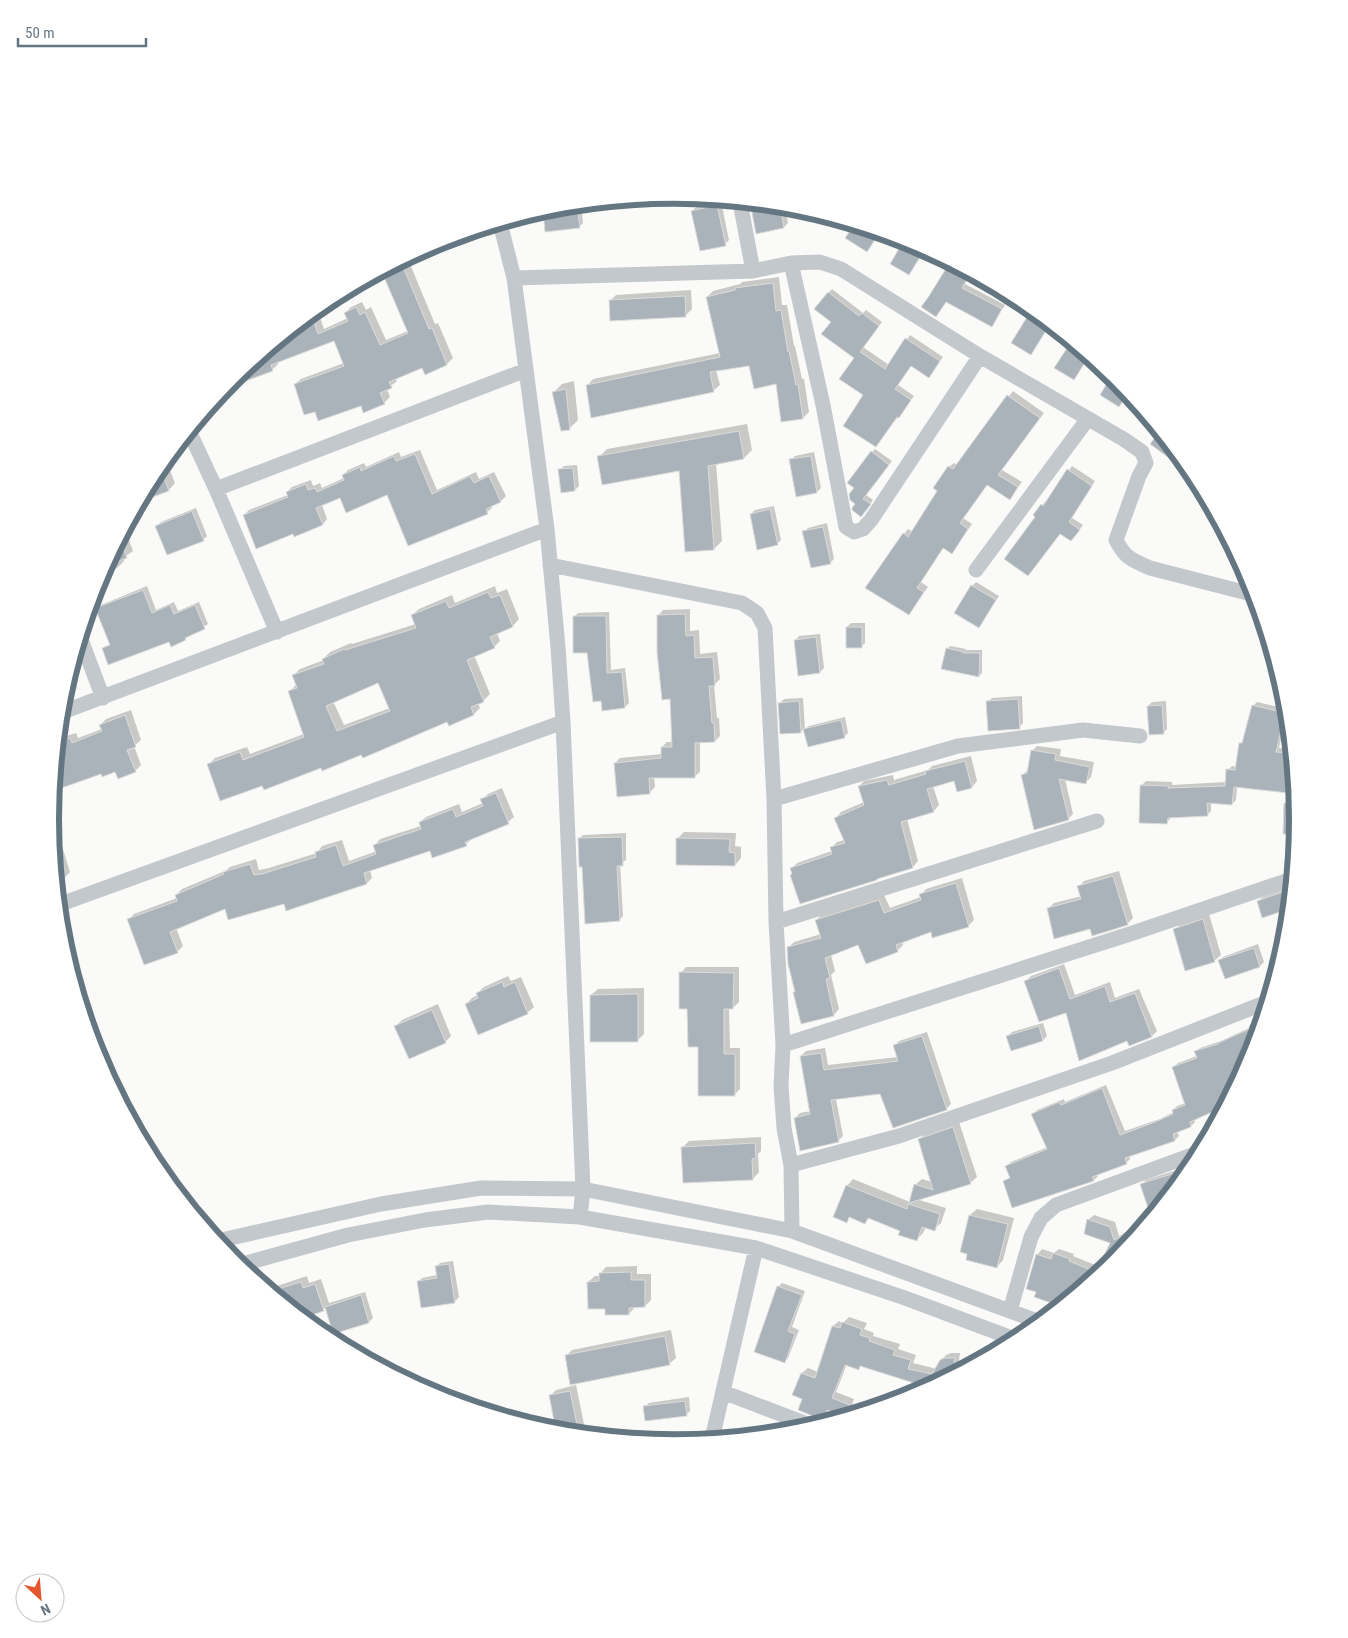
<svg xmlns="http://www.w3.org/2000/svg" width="1348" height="1638" font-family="'Roboto Condensed',sans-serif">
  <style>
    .shadow { fill: #0003; fill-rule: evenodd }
    .building { fill: #aab3b9; stroke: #dcdcda; fill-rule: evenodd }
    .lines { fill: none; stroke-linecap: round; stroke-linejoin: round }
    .minor { stroke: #c3c8cc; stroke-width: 15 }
    .rim { fill: none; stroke: #657683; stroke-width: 6 }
  </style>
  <rect width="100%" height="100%" fill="#fafaf8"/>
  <path class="shadow" d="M721 201 729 240 725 244 692 211 696 207Z
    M752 203 785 206 788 223 784 227Z
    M581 204 583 223 579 227 546 231 544 210 553 207Z
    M797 207 819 214 814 219Z
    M855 225 913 243 925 249 908 274 900 249 878 234 846 237Z
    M951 263 971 273 965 284 1005 305 992 325 947 301 939 312Z
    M410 264 435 324 438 323 453 358 447 364 423 366 395 378 397 381 387 389 390 397 384 403 316 410 295 384 301 379 344 363 335 340 278 362V364L272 370 234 384 232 378 312 313 318 311 324 329 348 318 345 313 351 307 362 302 366 310 371 307 386 340 408 331 386 277 392 271Z
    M779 277 782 305H787L794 346H795L802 379H804L809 412 803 418 777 382 750 364 716 370 720 385 713 391 587 386 593 379 720 353 707 297 713 291 740 284 742 282Z
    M832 289 863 313 866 310 882 322 863 347 889 365 910 335 943 357 932 372 912 365 898 385 914 396 876 446 855 358 833 322 828 293Z
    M691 290 692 309 686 315 610 301 616 295Z
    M1072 342 1115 378 1128 393 1119 406 1113 377 1087 360 1077 374 1056 367Z
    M574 381 578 420 569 429 554 392 562 384Z
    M1013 391 1044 413 1002 470 1022 482 1010 498 988 484 963 518 972 524 952 552 944 547 921 582 928 587 908 614 904 534 908 529 913 532 939 491 949 467 954 463 957 465Z
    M747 424 752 450 744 458 716 463 722 541 714 549 680 469 599 457 607 449Z
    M1160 433 1194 474 1152 444Z
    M875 449 892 461 866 495 873 500 865 512 857 503 856 488 872 452Z
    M420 450 437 490 476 472 479 479 494 472 506 496 501 501 491 505 492 508 487 512 409 545 388 494 340 497 322 505 327 519 323 524 294 532 244 515 249 510 288 495 287 492 292 487 311 480 313 486 320 483 322 488 344 478 343 475 348 470 364 463 366 467 399 452 401 457Z
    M172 452 175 462 169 468 175 483 169 490 140 500 155 472Z
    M814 452 821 488 817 492 791 460 795 456Z
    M577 465 579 486 575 490 560 470 564 466Z
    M1072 466 1095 481 1072 518 1083 525 1075 536 1037 517 1042 505 1046 501 1047 502Z
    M774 506 781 540 777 544 751 514 755 510Z
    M196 508 207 536 203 540 157 526 161 522Z
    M827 523 834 559 830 563 804 532 808 528Z
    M125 529 133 551 123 558 124 561 117 568 101 574Z
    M976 582 999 596 982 622 972 586Z
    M147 586 156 610 174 602 178 611 199 602 208 624 185 639 104 648 111 643 97 609 101 605Z
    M495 586 497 593 507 589 519 619 513 626 497 633 500 641 494 647 474 655 490 694 483 701 478 703 480 708 474 714 448 721 362 753 263 784 208 765 215 758 247 747 250 754 304 734 290 691 297 684 294 675 300 669 324 660 323 659 330 652 351 643 352 644 416 624 412 615 419 609 452 595 455 603ZM379 682 390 708 344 725 333 701Z
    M690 609V631L699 630 700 654 717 652 720 679 714 685 717 718H719L720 736 715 741 700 742V772L694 777H654L655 787 650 792 615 763 620 758 662 754V747L667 742H673L671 698 658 616 663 610Z
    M609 612 611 670 625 668 629 703 625 707 602 699 588 652 574 617 578 613Z
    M851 623H865V643L861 647 847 627Z
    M820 634 824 668 820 672 795 641 799 636Z
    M950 646 966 649 965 650H982V673L979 676 943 668 947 649Z
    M1022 696 1023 723 1019 727 988 702 992 698Z
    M803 698 805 730 809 726 845 717 848 733 844 737 809 745 804 728 801 732 780 703 784 699Z
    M1166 701 1167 729 1163 733 1148 706 1152 702Z
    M1257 702 1287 709 1279 748 1291 749 1293 771 1292 788 1288 792 1237 786 1236 800 1232 804 1211 802V811L1207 815 1171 817 1167 823 1142 785 1146 781 1172 782V785L1226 782 1228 770 1232 766 1237 767 1240 744 1244 740 1253 706Z
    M131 710 141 740 134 746 141 765 135 771 116 770 102 772 53 789 58 741 60 738 76 733 78 738 102 729 100 725 106 719Z
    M1037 746 1061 749 1060 756 1094 762 1091 777 1086 782 1065 779 1073 814 1068 819 1022 775 1028 770 1032 751Z
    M971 756 977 781 972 787 955 780 933 786 939 805 934 811 907 819 918 861 913 867 793 873 792 868 797 863 832 851 831 848 837 842 845 840 836 818 841 812 864 802 859 786 864 781 893 775 894 780 928 770 932 766Z
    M502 788 514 817 508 822 472 839 466 844 430 850 370 870 372 878 367 883 287 909 285 903 226 907 176 928 183 946 177 952 128 920 134 914 177 898 176 895 182 889 225 871 230 867 256 859 259 870 269 868 317 853 322 846 342 840 349 861 377 851 375 845 380 839 421 826 420 822 426 817 459 804 462 812 483 803 482 800 488 794Z
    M1290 800H1296L1298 819 1297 834 1284 833 1286 804Z
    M51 810 70 872 64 878 56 881 50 819Z
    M684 832 736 833 735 846 741 847V858L735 865 678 838Z
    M626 833V860L620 864 623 916 619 920 583 865 579 839 583 835Z
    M1119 871 1133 918 1127 924 1091 928 1048 909 1054 903 1082 896 1079 887 1084 881Z
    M962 878 974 920 968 926 931 931 902 941 903 945 897 951 859 944 831 955 835 971 831 975 839 1009 834 1015 794 993 796 991 788 948 794 942 821 934 816 920 822 914 884 895 890 908 921 897V895L926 889Z
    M1291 887 1287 933 1280 910 1258 901 1263 897Z
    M1209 914 1221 955 1214 961 1175 930 1181 923Z
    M67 930 81 973 74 979 62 940 61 932Z
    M1258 944 1264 962 1260 966 1226 978 1219 961 1223 957Z
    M1064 964 1075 995 1110 982 1115 998 1139 989 1157 1031 1152 1036 1129 1045 1127 1040 1067 1011 1026 981 1031 976Z
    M686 967H739V1002L733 1008H729L730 1048H740V1089L734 1095 699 1046 681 973Z
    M508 976 511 981 521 977 534 1007 527 1013 466 1004 472 998 478 995 477 993 484 987Z
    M644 988V1034L638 1040 591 995 598 989Z
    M438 1004 451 1036 445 1042 396 1026 402 1020Z
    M1264 1015 1250 1058 1231 1095 1222 1098 1225 1103 1220 1107 1194 1119 1195 1122 1191 1126 1177 1131 1179 1136 1175 1140 1129 1155 1130 1159 1126 1163 1097 1174 1098 1176 1094 1180 1013 1206 1005 1181 1011 1176 1007 1166 1011 1162 1048 1147 1033 1115 1037 1110 1064 1099 1065 1102 1106 1085 1125 1131 1160 1119 1174 1112 1173 1110 1177 1106 1186 1103 1174 1067 1178 1063 1197 1056 1196 1052 1200 1048 1221 1041 1249 1028V1026L1259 1016Z
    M1043 1023 1047 1036 1043 1040 1008 1036 1012 1032Z
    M927 1032 951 1104 946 1109 881 1093 836 1099 843 1136 838 1141 795 1118 800 1113 811 1111 801 1056 806 1051 825 1048 828 1065 898 1057 894 1046 899 1041Z
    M959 1122 977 1177 970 1183 916 1199 946 1208 941 1223 934 1229 926 1227 923 1233 917 1239 901 1230 870 1218 865 1222 851 1216 846 1221 847 1186 853 1179 910 1202 915 1185 922 1179 932 1182 919 1140 926 1133Z
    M761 1137V1151L758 1154 759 1172 753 1179 683 1147 689 1141Z
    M1180 1169 1182 1174 1187 1173 1152 1215 1141 1185 1146 1180Z
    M977 1209 1014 1218 1003 1260 997 1267 970 1215Z
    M1094 1215 1115 1222 1119 1236 1147 1222 1115 1260 1064 1302 1038 1291 1037 1255 1042 1249 1054 1253 1059 1249 1074 1254 1073 1256 1100 1267 1111 1242 1088 1220Z
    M453 1261 459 1297 455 1301 422 1307 418 1282 422 1278 437 1275 436 1267 440 1263Z
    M637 1266V1274H651V1300L645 1306 635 1307 629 1314 606 1308 588 1282 595 1276H600V1274L606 1267Z
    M307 1276 309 1283 321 1279 329 1303 365 1292 373 1318 369 1322 326 1307 323 1310 302 1317 268 1289Z
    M260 1278 262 1284 256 1279Z
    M782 1283 805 1291 792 1327 799 1330 788 1358 784 1362 778 1287Z
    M849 1317 867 1323 864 1329 874 1333 873 1336 900 1344 898 1349 916 1355 913 1363 937 1369 941 1361 946 1355 951 1353H960L958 1369 961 1370 922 1391 919 1384 861 1365 858 1368 847 1364 836 1392 854 1399 850 1411 844 1416 829 1410 827 1415 822 1420 804 1398 802 1373 808 1368 818 1372 833 1326 839 1321 843 1323Z
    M671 1330 676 1358 669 1364 566 1356 572 1350Z
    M576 1385 586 1434 557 1431 550 1396 556 1390Z
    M689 1397 690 1411 686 1415 645 1407 649 1403Z"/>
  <path class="building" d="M750 202 780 205 784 228 756 234Z
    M577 205 580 228 545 232 543 210 553 207Z
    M717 205 726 246 700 251 691 211Z
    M854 225 880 232 867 252 845 238Z
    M904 240 925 249 909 275 890 264Z
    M950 262 970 273 962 288 1002 309 992 327 946 302 936 317 921 307 929 296Z
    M404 269 429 329 432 328 447 365 425 375 422 368 389 382 392 388 380 393 385 404 363 413 361 406 318 421 315 412 304 415 294 384 344 366 334 341 271 365 273 371 224 389 233 378 304 319 312 316 318 334 348 321 344 313 356 307 360 315 365 312 380 345 408 333 384 277Z
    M773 283 776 311 781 310 788 352 789 351 796 385 798 384 803 419 781 422 776 384 754 389 749 366 710 372 714 392 591 418 586 385 720 357 706 297 735 290V288Z
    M828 292 859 316 862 313 879 326 860 352 885 369 905 338 940 361 929 378 911 366 895 389 911 400 899 418 897 417 876 447 843 426 863 395 839 379 854 358 821 334 831 322 814 309Z
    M685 296 686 317 610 321 609 300Z
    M1032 309 1050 324 1031 355 1011 343Z
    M1071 342 1089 356 1074 380 1054 368Z
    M1112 375 1128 393 1119 407 1100 395Z
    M566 389 570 430 561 431 552 392Z
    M1007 395 1040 418 998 475 1018 487 1010 500 987 485 960 523 968 529 952 554 943 548 917 588 924 592 909 615 865 588 903 533 908 537 937 491 933 488 948 466 953 469Z
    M739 431 744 459 708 466 714 550 685 552 679 471 602 485 597 456Z
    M1159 432 1186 464 1183 468 1150 444Z
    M871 451 889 465 863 499 871 504 861 517 852 510V508L855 504 850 500 849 494 854 488 847 483Z
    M415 454 432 494 470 476 474 483 489 476 501 502 486 509 488 514 408 546 387 495 346 513 340 498 316 508 323 525 294 537 293 534 256 549 243 515 288 497 286 492 306 484 308 490 315 488 317 492 344 480 342 475 360 467 361 471 394 456 396 461Z
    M811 456 817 493 796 497 789 459Z
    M160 467 169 491 139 502 155 472Z
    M573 468 575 491 561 493 558 469Z
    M1067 469 1092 486 1069 522 1080 530 1071 541 1060 534 1028 576 1004 559 1035 517 1033 515 1041 504 1043 506Z
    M770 509 778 545 757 550 750 514Z
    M192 511 204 541 167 555 155 526Z
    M823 527 831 564 811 568 802 531Z
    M120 539 127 558 105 566 113 551Z
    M971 585 996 600 979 628 954 613Z
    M143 590 152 613 170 605 174 614 195 605 205 629 185 638 186 640 171 647 169 642 108 665 102 648 110 645 95 608Z
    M488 592 491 598 500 595 513 627 490 637 495 648 467 660 484 702 471 707 474 715 449 726 447 722 363 758 361 755 322 771 321 768 264 790 262 786 220 801 207 764 240 752 243 760 304 737 288 691 297 688 292 675 324 664 322 659 344 649 345 650 416 628 411 615 446 601 449 608ZM378 683 390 711 337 731 326 706Z
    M685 614 686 636 694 635 695 658 713 657 715 686H709L712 723H714L715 742 695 743V778H649L650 794 617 797 614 763 661 758V747H672L670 699 662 700 657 652V615Z
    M573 616H606L607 673 622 672 625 708 602 711 601 701 593 702 587 653H573Z
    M846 627H862V648H846Z
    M816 637 820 673 798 676 794 640Z
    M946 648 964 652 963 653H980L979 677 941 669Z
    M1018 699 1020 729 988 731 986 701Z
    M799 701 801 733 780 734 778 703Z
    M1162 705 1164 734 1149 735 1147 706Z
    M1252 705 1285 713 1276 752 1292 753 1293 772 1290 771 1288 793 1234 787 1232 805 1207 803 1208 816 1168 818 1167 824 1139 823 1140 785 1169 786 1168 788 1225 786 1226 769 1235 770 1239 743H1242Z
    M125 715 136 747 127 750 136 772 118 779 115 772 102 777 101 774 53 791 58 742 70 738 72 743 102 731 99 725Z
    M841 720 845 738 808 747 803 729Z
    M1031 750 1056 754 1055 760 1090 767 1086 784 1059 779 1069 820 1034 830 1021 775 1027 773Z
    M965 761 972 788 957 792 954 781 927 789 934 812 901 822 913 868 877 879V880L800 904 790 875 792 874 790 868 832 854 830 847 845 843 834 818 864 805 858 786 887 780 889 785 926 774 925 771Z
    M496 793 509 824 465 842 467 846 432 858 430 851 364 873 367 884 286 911 284 904 228 920 225 909 170 932 178 953 144 965 127 919 177 901 175 895 224 874 223 872 250 864 254 875 262 874 316 857 315 852 336 845 343 866 376 854 373 845 421 829 419 822 453 809 456 817 483 806 480 799Z
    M1284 803 1296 804 1298 819 1296 835 1283 834Z
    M622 837 623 866H617L620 921 585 924 582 867H579L578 838Z
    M676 838 730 839 729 852 735 853V866L676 865Z
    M1113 876 1128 925 1092 936 1090 929 1054 939 1047 908 1081 899 1077 886Z
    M956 883 969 927 932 938 931 932 896 945 898 952 866 964 858 945 825 958 830 978 826 979 834 1016 801 1024 793 992H795L788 964 787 947 821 938 815 920 879 900 884 913 921 900 919 894Z
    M1291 889 1289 909 1262 918 1257 901Z
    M1203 919 1215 962 1185 971 1173 929Z
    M1254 948 1260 967 1225 979 1218 960Z
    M1059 968 1070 999 1105 986 1110 1002 1135 993 1152 1037 1129 1046 1127 1041 1079 1061 1066 1013 1039 1022 1024 981Z
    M679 972 734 973 733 1009H724V1054H735V1096H698V1047H688L687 1009H679Z
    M502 982 504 987 515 982 528 1014 478 1035 465 1004 478 998 476 993Z
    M638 994V1042H590V995Z
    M432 1010 446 1043 409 1059 394 1026Z
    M1261 1024 1250 1058 1230 1096 1218 1101 1221 1108 1190 1122 1191 1127 1173 1134 1175 1141 1125 1158 1127 1164 1092 1177 1094 1181 1012 1208 1003 1181 1010 1178 1005 1166 1047 1149 1031 1114 1059 1102 1061 1105 1102 1088 1120 1135 1155 1122 1173 1114 1172 1110 1185 1105 1172 1067 1197 1058 1194 1051 1218 1044V1043Z
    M1039 1026 1043 1041 1011 1051 1006 1036Z
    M922 1036 947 1110 893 1128 880 1094 831 1100 839 1142 800 1151 794 1118 810 1114 800 1056 821 1053 824 1070 898 1061 893 1045Z
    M953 1127 971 1184 909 1203 914 1184 933 1190 918 1139Z
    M755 1143 756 1158 752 1159 753 1180 683 1183 681 1147Z
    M1175 1173 1179 1183 1151 1217 1140 1184Z
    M846 1185 907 1209 908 1204 940 1214 935 1231 922 1227 917 1241 898 1235 900 1231 868 1218 865 1224 849 1217 847 1223 833 1217Z
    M969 1215 1008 1224 997 1268 966 1260 967 1254 960 1252Z
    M1087 1219 1110 1227 1114 1240 1144 1225 1115 1260 1060 1306 1034 1297 1036 1292 1026 1289 1036 1254 1051 1259 1053 1253 1070 1259 1069 1261 1096 1272 1110 1243 1084 1234Z
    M449 1264 455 1303 421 1308 417 1281 437 1278 435 1266Z
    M631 1272V1280H645V1307L629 1308V1315H605V1309H588L587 1282 599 1281V1273Z
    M301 1282 303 1288 315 1284 324 1311 303 1318 286 1304 281 1288Z
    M777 1286 802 1295 788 1331 795 1334 785 1363 754 1352Z
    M361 1295 369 1323 333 1334 325 1307Z
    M842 1322 862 1329 860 1335 870 1338 869 1341 895 1350 893 1355 911 1360 908 1369 932 1374 940 1360 944 1358H955L953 1374 913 1396 917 1384 860 1366 859 1370 845 1365 832 1398 850 1405 845 1416 842 1417 827 1410 822 1422 820 1421 815 1417 798 1410 802 1399 792 1395 801 1373 815 1378 832 1326 840 1328Z
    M665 1336 670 1365 570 1385 565 1355Z
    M570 1391 579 1434 556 1431 549 1395Z
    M685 1401 687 1416 645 1421 643 1406Z"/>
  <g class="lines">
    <path class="minor" d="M740 202 753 271
      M500 223 514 278 547 529 558 647 563 722 583 1189 580 1217
      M791 263 823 405 846 527 854 532 863 529 871 520 980 356
      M514 278 753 271 791 263 820 262 841 269 980 356 1125 440 1142 452 1146 463 1139 476 1116 540C1125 558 1132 560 1150 568L1255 595
      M189 431 216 489 277 632
      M216 489 526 370
      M550 565 742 603 757 613 765 628 774 799 776 922 783 1045 781 1086 784 1128 791 1165 792 1231
      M976 570 1087 420
      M80 637 103 698
      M1278 672 1279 678
      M60 713 547 529
      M774 799 958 746 1083 730 1140 736
      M58 905 563 722
      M776 922 1097 821
      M783 1045 1130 934 1292 879
      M791 1165 899 1136 1112 1063 1267 1002
      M217 1241 381 1204 481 1188 583 1189 792 1231 1040 1322
      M239 1265 348 1235 425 1220 488 1212 580 1217 756 1248 905 1298 1017 1340
      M1010 1311 1031 1237 1041 1218 1056 1205 1200 1152
      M723 1392 812 1426
      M712 1439 756 1248"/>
  </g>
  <path d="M0 0H1348V1638H0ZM59 819a615 615 0 1 1 1230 0a615 615 0 1 1-1230 0Z" fill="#fff" fill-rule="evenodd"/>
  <path class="rim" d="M59 819a615 615 0 1 1 1230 0a615 615 0 1 1-1230 0Z"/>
  <g transform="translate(40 1598) rotate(154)"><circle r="24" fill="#ffffff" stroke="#c1c8cd"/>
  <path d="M0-4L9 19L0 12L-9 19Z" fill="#e4572e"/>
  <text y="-8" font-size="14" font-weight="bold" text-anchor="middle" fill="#657683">N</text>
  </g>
  <path d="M18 38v8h128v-8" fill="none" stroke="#657683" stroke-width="2.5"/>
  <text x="25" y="38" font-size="15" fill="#657683" stroke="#ffffff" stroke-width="4" paint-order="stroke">50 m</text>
</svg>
